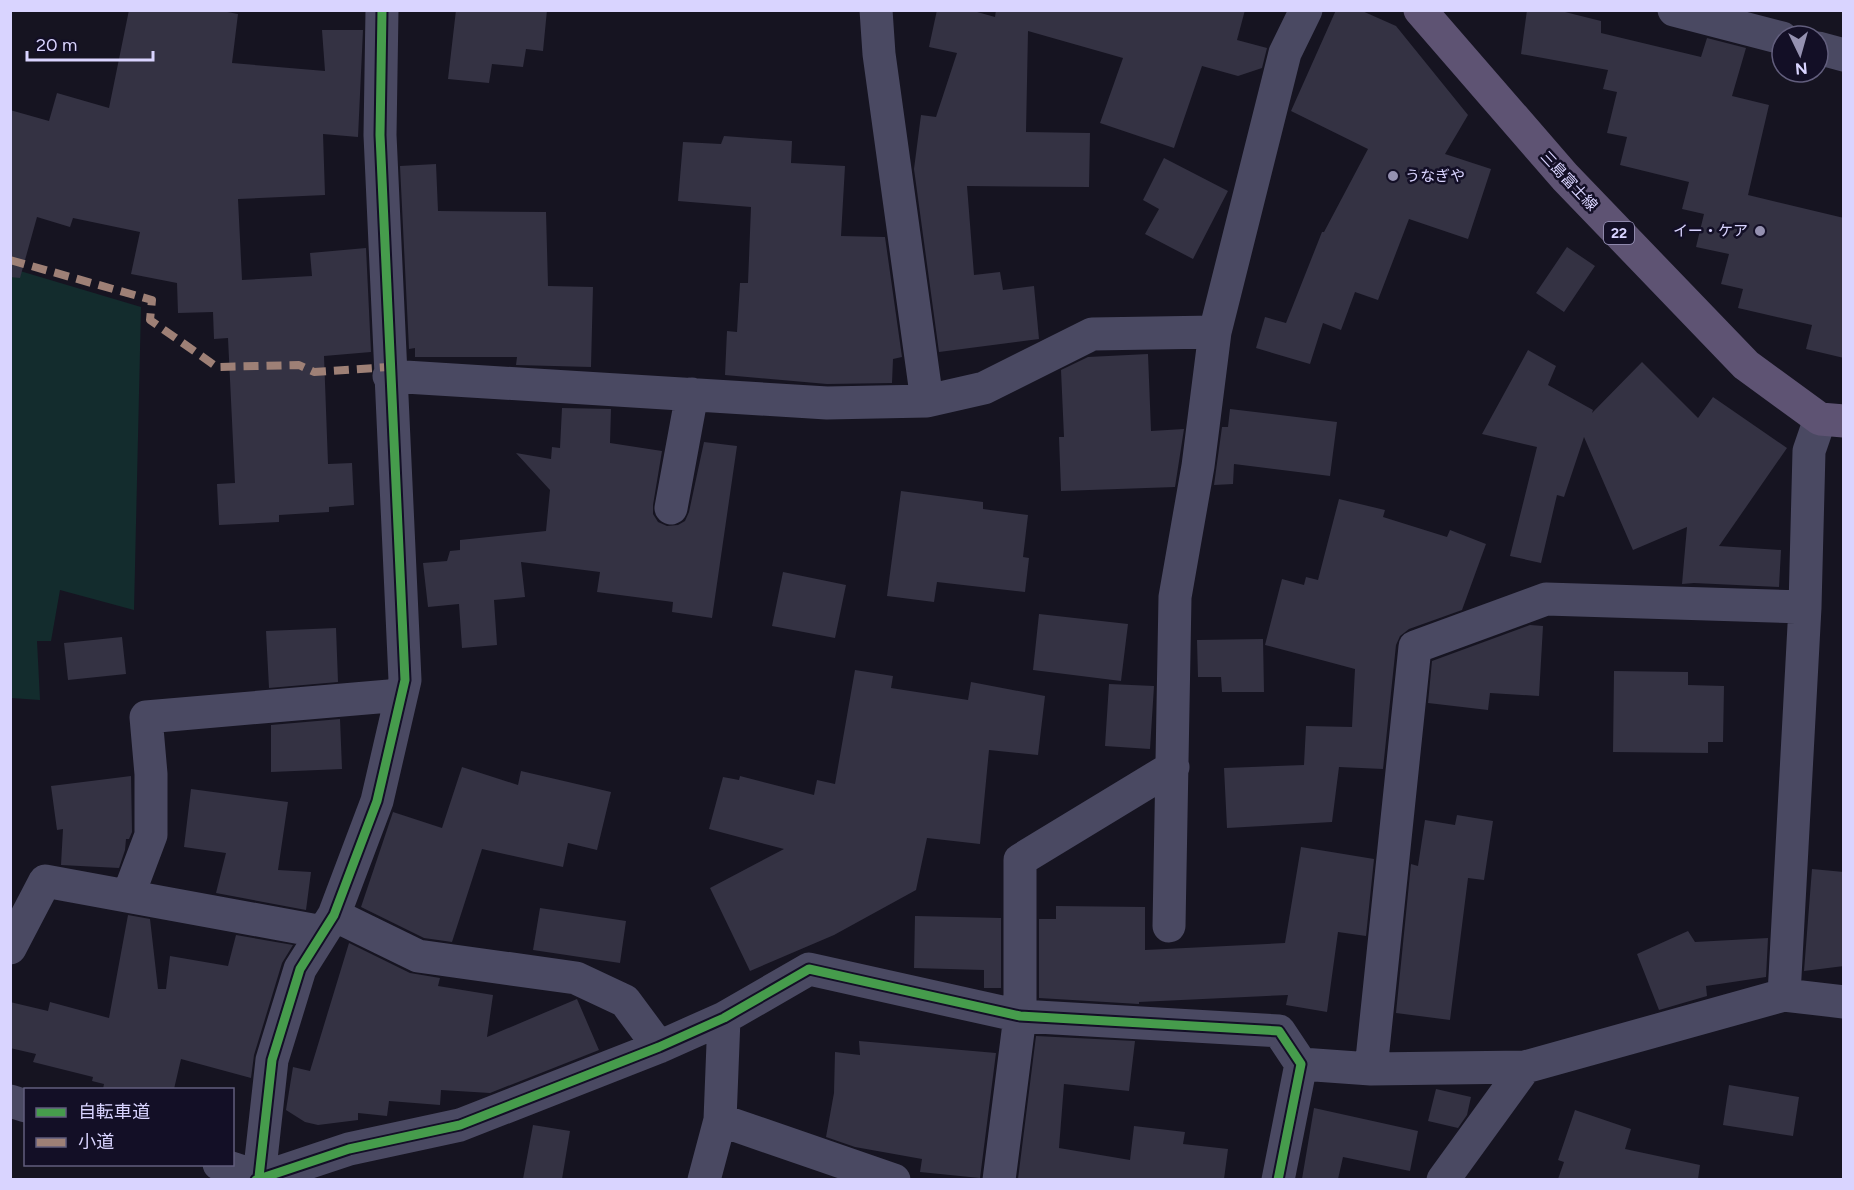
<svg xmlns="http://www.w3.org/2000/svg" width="1854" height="1190" font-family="Figtree,'Noto Sans JP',sans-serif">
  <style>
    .green { fill: #132c2d }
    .building { fill: #343243 }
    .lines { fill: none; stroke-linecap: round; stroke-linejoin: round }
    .street { stroke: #4a4962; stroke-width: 33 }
    .primary { stroke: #5e5373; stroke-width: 33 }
    .quiet { stroke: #9e8076; stroke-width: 8; stroke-dasharray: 15 8; stroke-linecap: butt }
    .cycleway-casing { stroke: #130f26; stroke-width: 13 }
    .cycleway { stroke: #469c4c; stroke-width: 9 }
    .poi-dot { fill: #9591b1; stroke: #130f26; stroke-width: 2 }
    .labels { text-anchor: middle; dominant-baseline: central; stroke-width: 5; stroke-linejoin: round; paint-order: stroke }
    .shield { fill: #130f26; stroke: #9e99be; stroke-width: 1.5 }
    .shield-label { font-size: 14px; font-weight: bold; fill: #d9d4ff }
    .poi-label { font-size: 15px; fill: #d9d4ff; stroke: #130f26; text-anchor: start }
    .street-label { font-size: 15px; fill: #d9d4ff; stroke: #130f26 }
  </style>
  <rect width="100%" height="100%" fill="#161421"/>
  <path class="green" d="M10 268 141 307 134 610 60 590 51 641H37L40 700 11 698Z"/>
  <path class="building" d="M129 10H217L238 14 232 63 325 71 322 30H363L358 137 323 134 325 195 238 199 242 280 312 276 310 253 366 248 371 352 324 356 328 464 352 463 354 505 329 507V512L279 515V522L219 525 217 484 235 483 228 338 214 339 213 312 178 313 177 283 131 274 140 232 73 218 70 227 37 217 20 278 10 277V110L49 121 57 93 109 108Z
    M456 10H547L543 51 526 49 523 67 492 64 489 83 448 79Z
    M937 10H970L995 17 996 10H1245L1237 40 1267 48 1262 68 1238 76 1202 66 1174 148 1100 123 1123 58 1028 31 1026 132 1090 133 1089 187 967 186 974 275 1000 272 1003 290 1034 286 1039 339 939 352 914 169 921 115 936 117 957 53 929 47Z
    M1336 10H1360L1396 26 1468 115 1445 154 1491 169 1468 239 1409 219 1378 300 1355 292 1341 330 1323 323 1310 364 1256 348 1265 317 1286 323 1322 232H1324L1368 149 1291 111Z
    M1527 10H1557L1601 21V33L1701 57 1707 38 1746 48 1732 96 1769 105 1748 195 1844 218V358L1806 349 1812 325 1738 308 1743 289 1721 284 1729 254 1696 247 1704 214 1682 209 1689 182 1620 165 1627 137 1607 133 1617 92 1603 89 1608 70 1521 54Z
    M724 136 792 141 791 163 845 166 841 236 885 237 902 357 893 359 892 383 827 384 725 375 727 331 737 332 740 283H748L751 207 678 201 683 142 721 144Z
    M1164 158 1228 191 1193 259 1145 234 1159 209 1143 200Z
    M436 164 438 211 546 212 548 286 593 287 591 367 516 365 517 357H415V348L409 349 400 166Z
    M1567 247 1595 266 1564 312 1536 293Z
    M1528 350 1556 366 1548 385 1593 410 1592 413 1642 362 1698 418 1713 397 1787 448 1719 546 1781 550 1779 587 1694 583 1682 584 1687 527 1633 550 1584 437 1564 497 1557 495 1541 563 1510 556 1537 447 1482 434Z
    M1148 354 1151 431 1184 429 1175 487 1061 491 1059 437H1064L1061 370 1088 357Z
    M562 408 611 409 610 443 662 451 653 505V514L658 522 667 526 678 525 685 521 689 512 704 442 737 446 712 618 672 612 673 602 597 592 600 572 521 562 525 597 494 600 497 645 462 648 459 604 428 607 423 563 447 561 450 551 460 550V540L546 531 550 490 516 453 551 459 552 447 560 448Z
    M1230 409 1337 422 1330 476 1234 464 1233 484 1214 485 1222 427H1228Z
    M901 491 983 502V509L1028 515 1023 557 1029 558 1025 592 937 582 934 602 887 596Z
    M1339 499 1385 510 1383 517 1447 537 1450 530 1486 544 1462 610 1409 629 1400 636 1396 645 1383 769 1339 767 1332 822 1227 828 1224 768 1304 765 1306 726 1352 727 1355 669 1265 645 1282 579 1304 585 1306 577 1318 580Z
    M783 572 846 585 835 638 772 626Z
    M1039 614 1128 624 1121 681 1033 670Z
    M1530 625 1543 626 1539 696 1490 693 1488 710 1428 703 1432 661Z
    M336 628 338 682 269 688 266 631Z
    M122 637 126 674 68 680 64 643Z
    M1263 639 1264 692H1222L1221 677H1198L1197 640Z
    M855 670 893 676 891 688 968 700 971 682 1045 696 1038 755 989 750 980 844 927 838 916 890 834 935 750 971 710 888 784 849 709 829 723 777 739 780 740 776 814 795 817 780 835 784Z
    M1614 671 1688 672V685L1724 686 1723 742H1708V753L1613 752Z
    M1109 684 1154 686 1150 749 1105 746Z
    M340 719 342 769 271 772V725Z
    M462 767 518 785 521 771 611 792 597 850 568 843 563 867 482 849 452 942 424 938 361 907 393 812 442 828Z
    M131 776 132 832 129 839H126L125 850 119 868 61 865 63 829 57 830 51 786Z
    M191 789 288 802 278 870 311 872 306 910 216 893 226 853 184 847Z
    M1457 815 1493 821 1484 880 1468 878 1450 1020 1396 1013 1411 864 1418 866 1425 820 1455 825Z
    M1301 847 1374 859 1366 936 1338 932 1327 1012 1286 1005 1288 995 1139 1002V1004L1039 998V919H1056V906L1145 907V950L1285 943Z
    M1812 869 1844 872V966L1804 971Z
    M540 908 626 921 620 963 533 950Z
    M128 915 150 919 158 989H166L170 956 228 966 236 935 293 945 282 963 254 1055 251 1078 181 1059 174 1089H103L104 1084 92 1081 93 1077 33 1062 36 1054 10 1048V1002L48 1011 50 1002 109 1018Z
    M915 916 1001 918V988H984V970L914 968Z
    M1688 931 1695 942 1768 938 1766 977 1706 986 1707 996 1659 1010 1637 954Z
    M349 943 410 973 440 978 438 986 493 995 487 1037 577 999 599 1050 490 1093 441 1090 440 1105 389 1101 387 1116 358 1113V1120L318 1125 305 1122 286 1110 293 1067 310 1071Z
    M1036 1036 1135 1041 1129 1091 1064 1084 1059 1148 1130 1160 1134 1126 1185 1132 1183 1144 1228 1149 1224 1179H1018Z
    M859 1041 996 1053 980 1178 920 1172 922 1159 855 1147 826 1137 834 1093 835 1052 860 1055Z
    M1729 1085 1799 1097 1793 1136 1723 1125Z
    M1436 1089 1471 1097 1467 1115 1458 1128 1428 1121Z
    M1314 1108 1418 1131 1410 1171 1343 1157 1338 1179H1302Z
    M1575 1110 1631 1129 1625 1149 1700 1165 1698 1179H1558L1564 1162 1558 1160Z
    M533 1125 570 1131 562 1179H523Z"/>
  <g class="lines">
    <path class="street" d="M876 10 879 54 927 401
      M1674 10 1782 38
      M1818 48 1844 55
      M389 376 827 403 927 401 984 388 1092 334 1215 332
      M671 508 692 394
      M128 896 151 835V774L146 717 401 695
      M334 915 418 956 576 978 625 1001 659 1047
      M1169 926 1175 597 1198 466 1215 332 1285 53 1306 10
      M10 948 45 881 323 932
      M1784 995 1805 607 1809 451 1820 419
      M1301 1064 1371 1069 1525 1067 1784 995 1844 1002
      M1371 1069 1415 647 1546 599 1805 607
      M10 1101 26 1106
      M720 1120 894 1180
      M219 1164 259 1177
      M259 1177 272 1060 300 969 334 915 377 801 405 680 380 135 382 10
      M256 1180 349 1149 460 1125 659 1047 724 1018 809 969 1020 1016 1279 1031 1301 1064 1278 1180
      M704 1180 720 1120 724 1018
      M999 1180 1020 1016V860L1173 767
      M1443 1180 1525 1067"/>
    <path class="primary" d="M1420 10 1565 177 1746 365 1820 419 1844 421"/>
    <path class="quiet" d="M10 260 152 300 150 320 217 367 299 365 314 372 389 367"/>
    <g class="cycleway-casing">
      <path id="cycleway" d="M259 1177 272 1060 300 969 334 915 377 801 405 680 380 135 382 10
        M256 1180 349 1149 460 1125 659 1047 724 1018 809 969 1020 1016 1279 1031 1301 1064 1278 1180"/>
    </g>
    <use href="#cycleway" class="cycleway"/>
  </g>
  <g class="poi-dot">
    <circle cx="1393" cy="176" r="6"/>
    <circle cx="1760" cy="231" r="6"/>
  </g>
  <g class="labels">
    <rect class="shield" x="1604" y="222" width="30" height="22" rx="4.5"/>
    <g class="shield-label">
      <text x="1619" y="233">22</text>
    </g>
    <g class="poi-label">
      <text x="1405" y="176">うなぎや</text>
      <text x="1748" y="231" text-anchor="end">イー・ケア</text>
    </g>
    <g class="street-label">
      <text transform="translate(1569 181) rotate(47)">三島富士線</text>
    </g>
  </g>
  <rect width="1854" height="1190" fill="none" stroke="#d9d4ff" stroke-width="24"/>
  <rect x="24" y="1088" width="210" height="78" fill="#130f26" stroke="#625e7d" stroke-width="1.5"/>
  <rect x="36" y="1108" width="30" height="9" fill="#469c4c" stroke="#625e7d" stroke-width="1.5"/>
  <text x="78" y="1118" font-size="18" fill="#d9d4ff">自転車道</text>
  <rect x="36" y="1138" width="30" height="9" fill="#9e8076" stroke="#625e7d" stroke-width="1.5"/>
  <text x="78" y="1148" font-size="18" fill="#d9d4ff">小道</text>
  <g transform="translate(1800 54) rotate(175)"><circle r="28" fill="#130f26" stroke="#625e7d" stroke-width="1.5"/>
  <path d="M0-4.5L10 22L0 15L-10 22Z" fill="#9591b1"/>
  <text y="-9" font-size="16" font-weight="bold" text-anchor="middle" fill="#d9d4ff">N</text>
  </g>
  <path d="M27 51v9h126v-9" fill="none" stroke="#d9d4ff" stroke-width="3"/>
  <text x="36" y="51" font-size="18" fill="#d9d4ff" stroke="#130f26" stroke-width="4.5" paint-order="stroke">20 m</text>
</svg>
